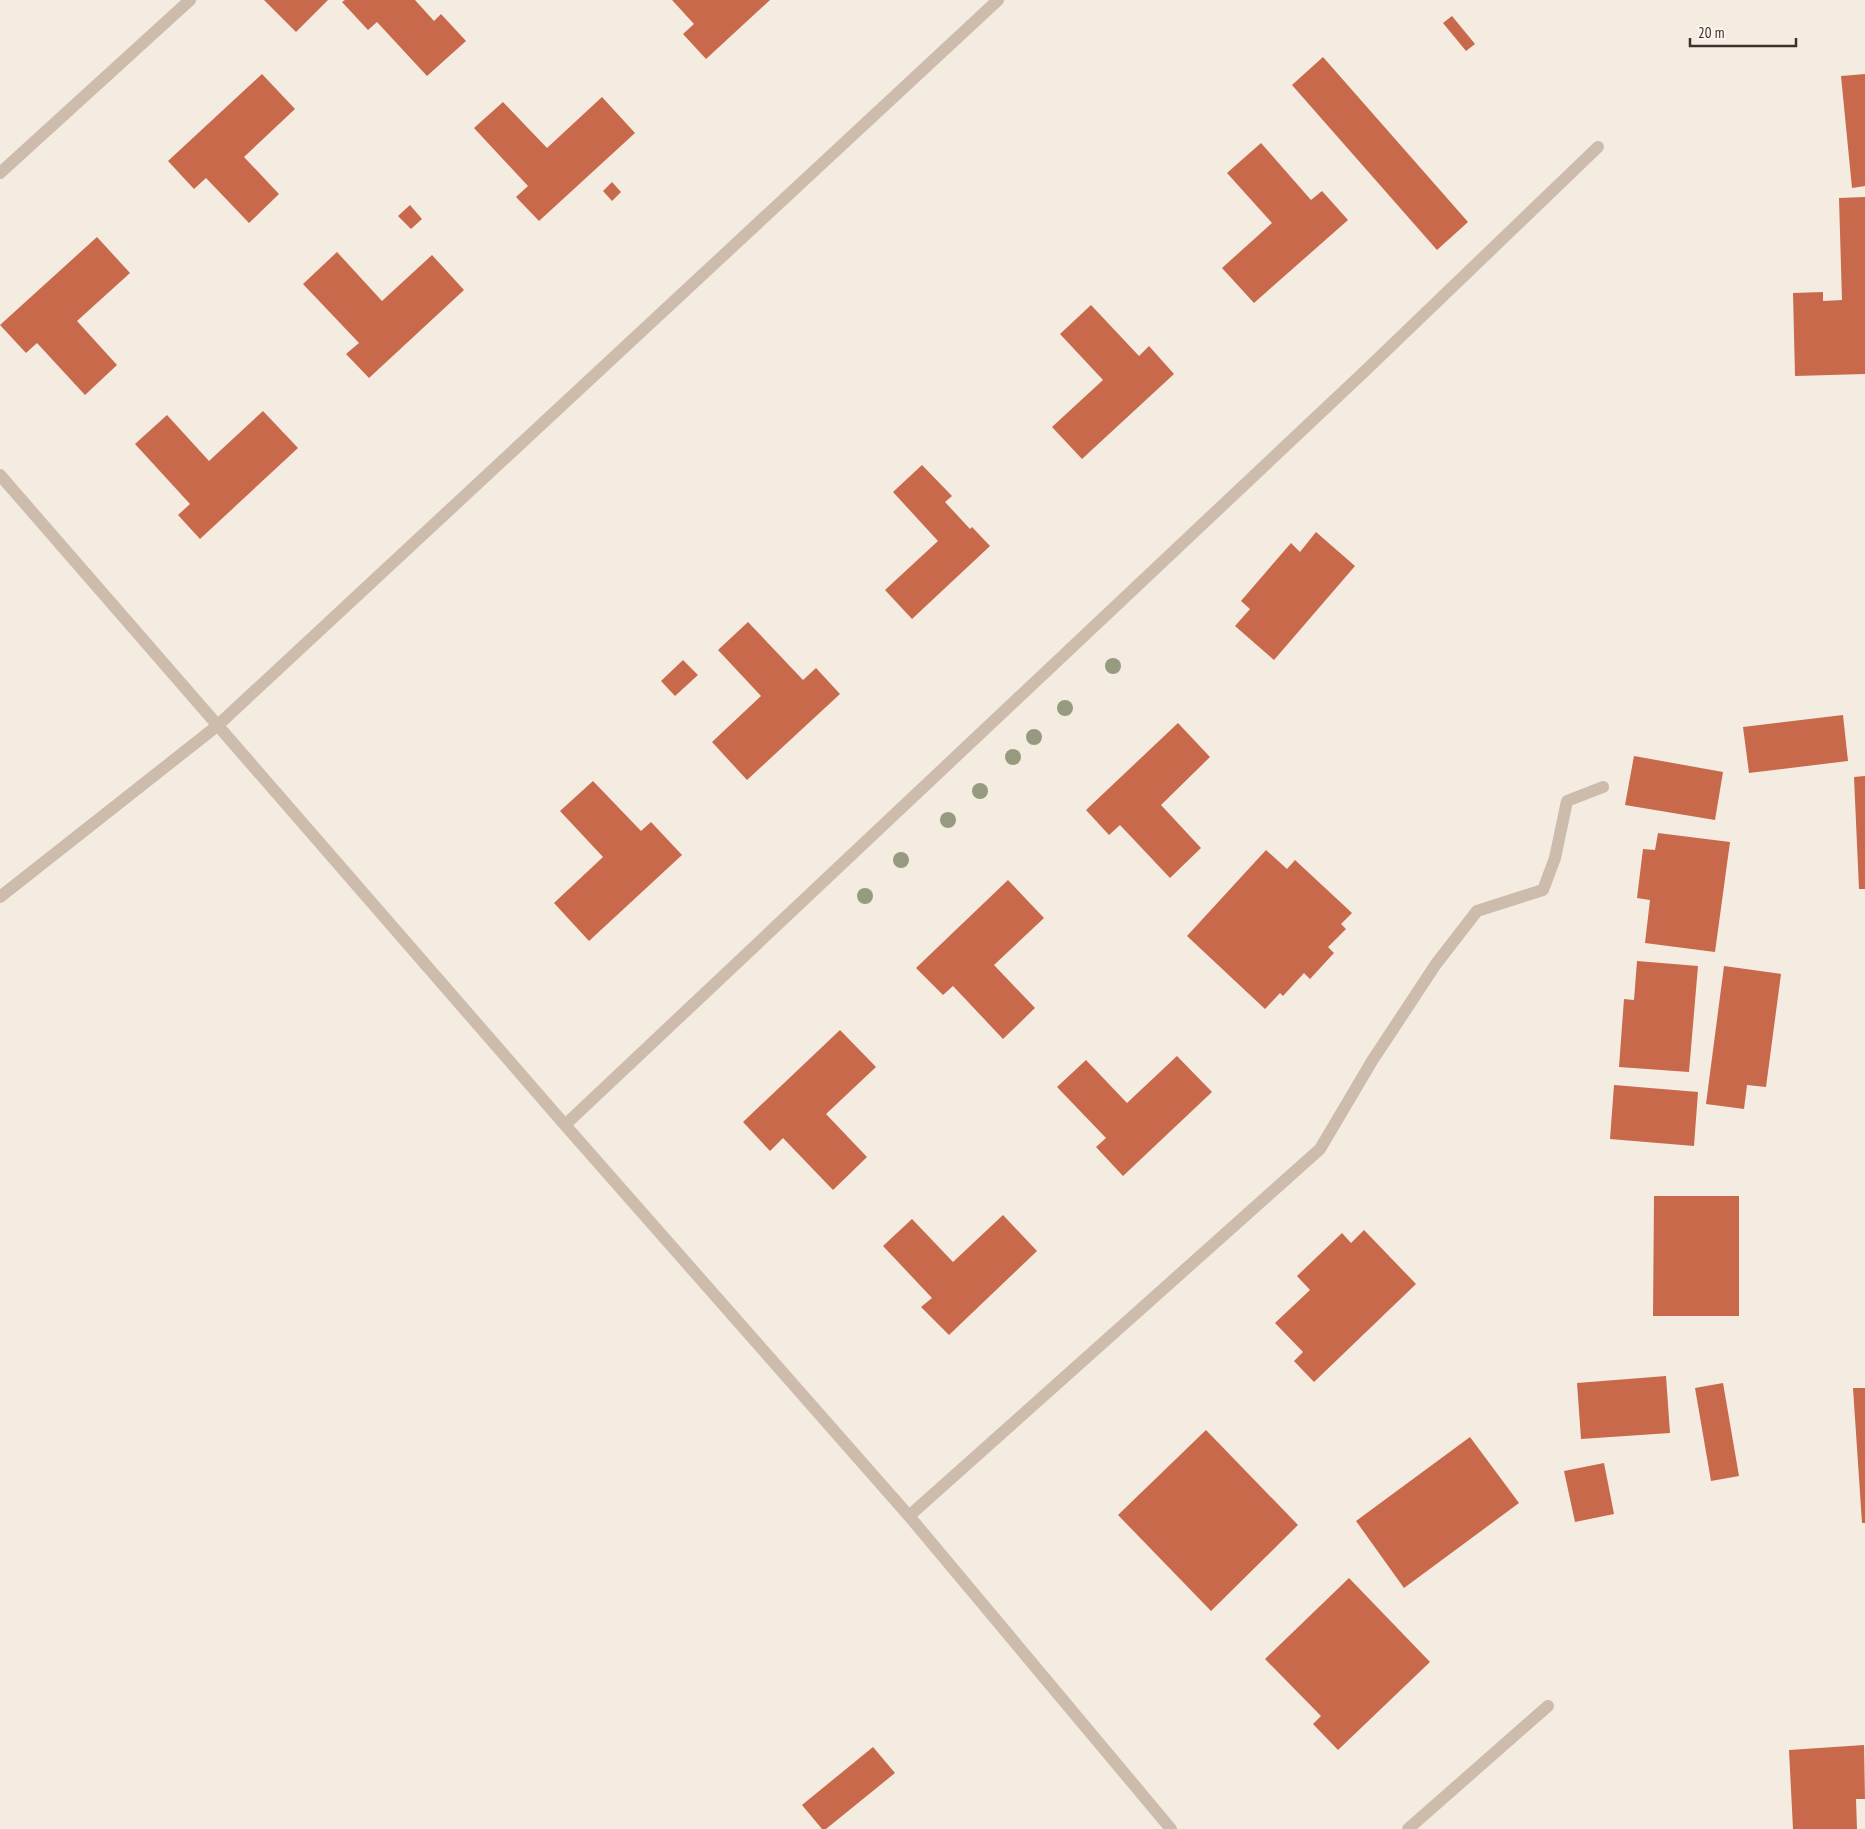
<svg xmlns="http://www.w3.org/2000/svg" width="1865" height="1829" font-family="'PT Sans Narrow',sans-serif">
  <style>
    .building { fill: #c8694b }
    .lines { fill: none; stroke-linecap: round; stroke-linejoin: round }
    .street { stroke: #cdbbac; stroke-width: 12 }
    .tree { fill: #969b7f }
  </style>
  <rect width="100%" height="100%" fill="#f4ebe1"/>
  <path class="building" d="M264 0H328L296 32Z
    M345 0H415L434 21 441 14 466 41 427 76 377 22 368 30 342 2Z
    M672 0H770L706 59 683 34 694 24Z
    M1452 16 1475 44 1466 51 1443 23Z
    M1323 57 1468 222 1437 250 1292 85Z
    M262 74 295 109 244 157 279 194 249 223 206 178 194 189 168 161Z
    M1865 74V186L1852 188 1841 76Z
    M602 97 635 133 539 221 516 197 528 186 474 128 503 102 547 148Z
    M1261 143 1311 200 1322 191 1348 220 1254 303 1222 268 1272 223 1227 173Z
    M612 182 621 192 612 201 603 191Z
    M1865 197V374L1795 376 1793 293 1823 292V301L1842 300 1839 198Z
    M410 205 422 219 411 229 398 216Z
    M97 237 130 273 77 321 117 365 85 395 37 343 26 353 0 325Z
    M337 252 382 301 432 255 464 290 369 378 346 354 359 343 303 284Z
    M1091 305 1139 356 1149 346 1174 374 1082 459 1052 427 1103 380 1060 334Z
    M263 411 298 448 200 539 178 515 190 504 135 444 167 415 209 461Z
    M922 465 952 496 945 502 970 529 972 527 990 546 912 619 885 590 938 541 893 492Z
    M1316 532 1355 566 1274 660 1235 626 1250 609 1241 601 1291 543 1300 552Z
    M748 622 803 680 816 668 840 694 747 780 712 742 761 696 718 650Z
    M683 660 698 675 675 696 661 681Z
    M1843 715 1848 761 1749 773 1743 727Z
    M1178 723 1210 757 1161 805 1201 848 1170 878 1120 825 1109 835 1086 810Z
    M1634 756 1723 772 1715 820 1625 805Z
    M1865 776V889H1859L1854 777Z
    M593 781 641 831 651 822 682 855 589 941 554 903 603 857 560 811Z
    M1658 833 1730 842 1715 952 1645 943 1650 900 1637 898 1643 849 1655 850Z
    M1266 850 1287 869 1295 860 1352 913 1341 924 1346 929 1328 947 1334 953 1310 979 1304 973 1283 996 1280 993 1265 1009 1187 936Z
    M1008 880 1044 918 994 965 1035 1008 1003 1039 953 986 943 995 916 968Z
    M1637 961 1698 966 1689 1072 1619 1067 1624 999 1634 1000Z
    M1724 966 1781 974 1766 1087 1747 1085 1744 1109 1706 1104Z
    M840 1030 876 1067 826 1114 867 1157 833 1190 783 1138 770 1151 743 1122Z
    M1177 1056 1212 1092 1123 1176 1096 1147 1106 1138 1057 1087 1086 1060 1127 1103Z
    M1614 1085 1698 1092 1694 1146 1610 1139Z
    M1654 1196H1739V1316H1653Z
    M1003 1215 1037 1251 949 1335 921 1307 932 1298 883 1246 912 1219 953 1262Z
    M1364 1230 1416 1284 1314 1382 1294 1361 1303 1352 1275 1323 1310 1290 1297 1276 1342 1233 1351 1243Z
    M1666 1376 1670 1433 1581 1439 1577 1383Z
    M1723 1383 1739 1476 1711 1481 1695 1388Z
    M1853 1388H1865V1523H1862Z
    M1206 1430 1298 1525 1211 1611 1118 1515Z
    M1470 1437 1519 1503 1404 1588 1356 1521Z
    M1604 1463 1614 1514 1575 1522 1564 1471Z
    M1349 1578 1430 1662 1338 1750 1313 1724 1321 1716 1265 1659Z
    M1864 1745 1865 1799H1856L1857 1829H1793L1789 1750Z
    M873 1747 895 1773 826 1829H822L802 1805Z"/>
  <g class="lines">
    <path class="street" d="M0 173 190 0
      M0 475 565 1125 909 1516 1171 1829
      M0 897 217 726 998 0
      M565 1125 1365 371 1598 147
      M909 1516 1320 1149 1372 1061 1436 964 1477 911 1543 890 1555 858 1567 801 1603 787
      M1408 1829 1548 1706"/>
  </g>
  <g class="tree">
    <circle cx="1113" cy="666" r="8"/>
    <circle cx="1065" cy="708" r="8"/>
    <circle cx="1034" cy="737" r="8"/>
    <circle cx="1013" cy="757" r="8"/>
    <circle cx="980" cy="791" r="8"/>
    <circle cx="948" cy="820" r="8"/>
    <circle cx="901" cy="860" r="8"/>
    <circle cx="865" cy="896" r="8"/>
  </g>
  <path d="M1690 38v8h106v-8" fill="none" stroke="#3b302b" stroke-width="2.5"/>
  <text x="1698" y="38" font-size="15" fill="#3b302b" stroke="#fbf5ee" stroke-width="4" paint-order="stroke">20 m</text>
</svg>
